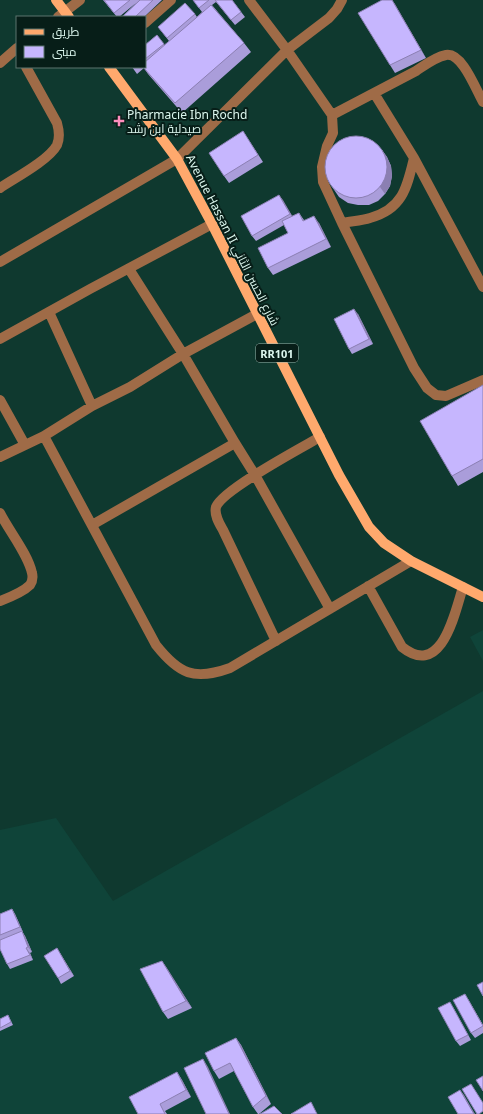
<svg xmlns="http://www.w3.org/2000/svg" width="483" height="1114" font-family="'Noto Sans',Cairo,sans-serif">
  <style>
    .built { fill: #0f4439 }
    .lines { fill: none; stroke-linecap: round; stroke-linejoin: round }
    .minor { stroke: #9f6b47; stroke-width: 10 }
    .major { stroke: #ffa96d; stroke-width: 10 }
    .wall { fill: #aa9dda }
    .shaded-wall { fill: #8b7fb2 }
    .building { fill: #c6b6fe; stroke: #8b7fb2 }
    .poi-dot { fill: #fe8ebd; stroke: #071e18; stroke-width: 1.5 }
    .labels { text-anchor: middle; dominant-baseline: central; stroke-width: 4; stroke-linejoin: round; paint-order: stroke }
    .shield { fill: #071e18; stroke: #9cb6ae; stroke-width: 1 }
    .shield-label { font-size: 11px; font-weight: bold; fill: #dcf7ee }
    .poi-label { font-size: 12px; fill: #dcf7ee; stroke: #071e18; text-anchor: start }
    .street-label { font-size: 12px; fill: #dcf7ee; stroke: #071e18 }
  </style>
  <rect width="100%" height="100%" fill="#0f392f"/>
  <path class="built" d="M483 630V661L470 637Z
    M483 691V1114H0V830L56 818 113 901Z"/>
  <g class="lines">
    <path class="minor" d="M249 0 287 50 332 115 333 133 327 146 322 167 323 182 342 223C351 221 361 221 370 218 403 209 407 187 414 158
      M58 17 80 0
      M145 23 171 0
      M0 63 17 48
      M374 93 414 158 483 287
      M332 115 416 71C425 65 435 57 446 55 462 52 476 90 483 102
      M0 188C15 178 49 160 57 145 60 138 59 130 57 123L26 67
      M342 223 414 368 427 388 436 395 446 396 483 380
      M0 262 177 159 287 50 329 18 337 9 342 0
      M129 269 183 354 235 443 255 475 330 609
      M49 312 92 406
      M0 339 90 289 212 224
      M0 400 25 445
      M44 436 156 645C179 674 194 681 230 668L411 561
      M0 457 44 436 92 406 130 387 183 354 257 314
      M0 513C9 531 28 554 32 573 33 577 32 582 30 585 24 591 8 598 0 601
      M92 525 235 443
      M368 586 402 647C442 679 455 612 463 587
      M276 641 223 530C219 523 214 515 216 507 222 490 301 448 320 437"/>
    <path class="major" d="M56 0 69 17
      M109 67 177 159 212 224 339 475 369 527 384 543 411 561 483 597"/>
  </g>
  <path class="wall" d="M103 0H162L144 17H122L136 3 119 17H117Z
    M193 0H232L245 17 235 25 216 2 212 5 244 43 251 52 182 113 148 74 144 68 137 74 132 67H145V45L157 35 164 45 169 41 158 27 195 14 197 17 202 12Z
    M382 0H392L426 58 395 73 390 65Z
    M243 131 263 162 229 183 224 176Z
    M382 150 387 157 391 166 392 176 390 186 385 194 378 201 369 205H358L348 203 339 197 328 181Z
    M279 195 292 216 299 213 304 220 319 223 331 247 273 275 268 268 288 233 284 225 256 241 252 236Z
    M358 314 373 344 352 354 349 349Z
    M483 385V472L458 486 452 476Z
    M12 909 15 914 23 932V933L25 936 32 952 30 953 33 960 10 969 7 964 0 949V914Z
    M57 948 74 976 61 984 58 978Z
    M162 961 192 1008 168 1019 163 1012Z
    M468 999 483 1025V1033L475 1038 471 1033Z
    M453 1007 471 1040 460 1046 456 1041Z
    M8 1015 13 1025 0 1031V1019Z
    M236 1038 241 1045 271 1104 259 1114H258L253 1107 234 1071 219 1079 214 1071Z
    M177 1072 182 1080 191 1097 165 1111 167 1114H138Z"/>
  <path class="shaded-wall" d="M392 0 395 4 426 58 421 50Z
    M382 150 387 157 391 166 392 176 390 186 385 194 380 187Z
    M279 195 283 200 294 219 290 214Z
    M314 216 319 223 331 247 326 239Z
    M354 309 358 314 373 344 369 339Z
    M12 909 15 914 23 932 20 927Z
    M22 931 25 936 32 952 28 947Z
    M26 948 30 953 33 960 30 955Z
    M57 948 60 953 74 976 70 971Z
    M162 961 167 968 192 1008 186 1001Z
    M465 994 468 999 483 1025V1027Z
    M236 1038 241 1045 271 1104 266 1096Z
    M203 1059 208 1067 230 1114H229Z
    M177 1072 182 1080 191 1097 186 1090Z
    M460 1090 464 1095 475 1114H474Z"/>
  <path class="building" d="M104 0H130L114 13Z
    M140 0H153L135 17H122Z
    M193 0H209L199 8Z
    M215 0H232L241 12 231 20Z
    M382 0H392L421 50 390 65 358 13Z
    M185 3 195 14 167 38 158 27Z
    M211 5 244 43 175 103 143 67H145V62Z
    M157 35 164 44 145 59V45Z
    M243 131 258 155 224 176 209 153Z
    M325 167a31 31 0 1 1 62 0a31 31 0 1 1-62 0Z
    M279 195 290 214 252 236 241 216Z
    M299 213 303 221 314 216 326 239 268 268 258 248 288 233 282 221Z
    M354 309 369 339 349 349 334 319Z
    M483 385V459L452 476 420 421Z
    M12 909 20 927 0 935V914Z
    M22 931 28 947 26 948 30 955 7 964 0 949V940Z
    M57 948 70 971 58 978 44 956Z
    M162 961 186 1001 163 1012 140 969Z
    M483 982V996L477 985Z
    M465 994 483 1026 471 1033 453 1000Z
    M450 1002 468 1035 456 1041 438 1008Z
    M8 1015 11 1022 0 1028V1019Z
    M236 1038 266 1096 253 1107 230 1063 214 1071 205 1053Z
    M203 1059 229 1114H206L184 1068Z
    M177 1072 186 1090 160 1104 165 1114H138L129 1097Z
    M483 1076V1091L476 1080Z
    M471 1084 483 1103V1111L479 1114H477L462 1089Z
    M460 1090 474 1114H458L448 1097Z
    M311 1102 317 1114H291Z
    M274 1106 282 1114H260Z"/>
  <path class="poi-dot" d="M117 115h4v4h4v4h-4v4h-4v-4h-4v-4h4z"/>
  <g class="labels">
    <rect class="shield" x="256" y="344" width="42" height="18" rx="3"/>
    <g class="shield-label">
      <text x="277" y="353">RR101</text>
    </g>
    <g class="poi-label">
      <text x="127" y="114">Pharmacie Ibn Rochd<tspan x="127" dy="14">صيدلية ابن رشد</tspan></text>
    </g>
    <g class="street-label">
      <text transform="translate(233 240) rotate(63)">Avenue Hassan II شارع الحسن الثاني</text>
    </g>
  </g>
  <rect x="16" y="16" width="130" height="52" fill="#071e18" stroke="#5c756e"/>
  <rect x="24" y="29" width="20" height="6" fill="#ffa96d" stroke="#5c756e"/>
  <text x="52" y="36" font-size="12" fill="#dcf7ee">طريق</text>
  <rect x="24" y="46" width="20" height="12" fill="#c6b6fe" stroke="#5c756e"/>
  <text x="52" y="56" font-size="12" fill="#dcf7ee">مبنى</text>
</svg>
